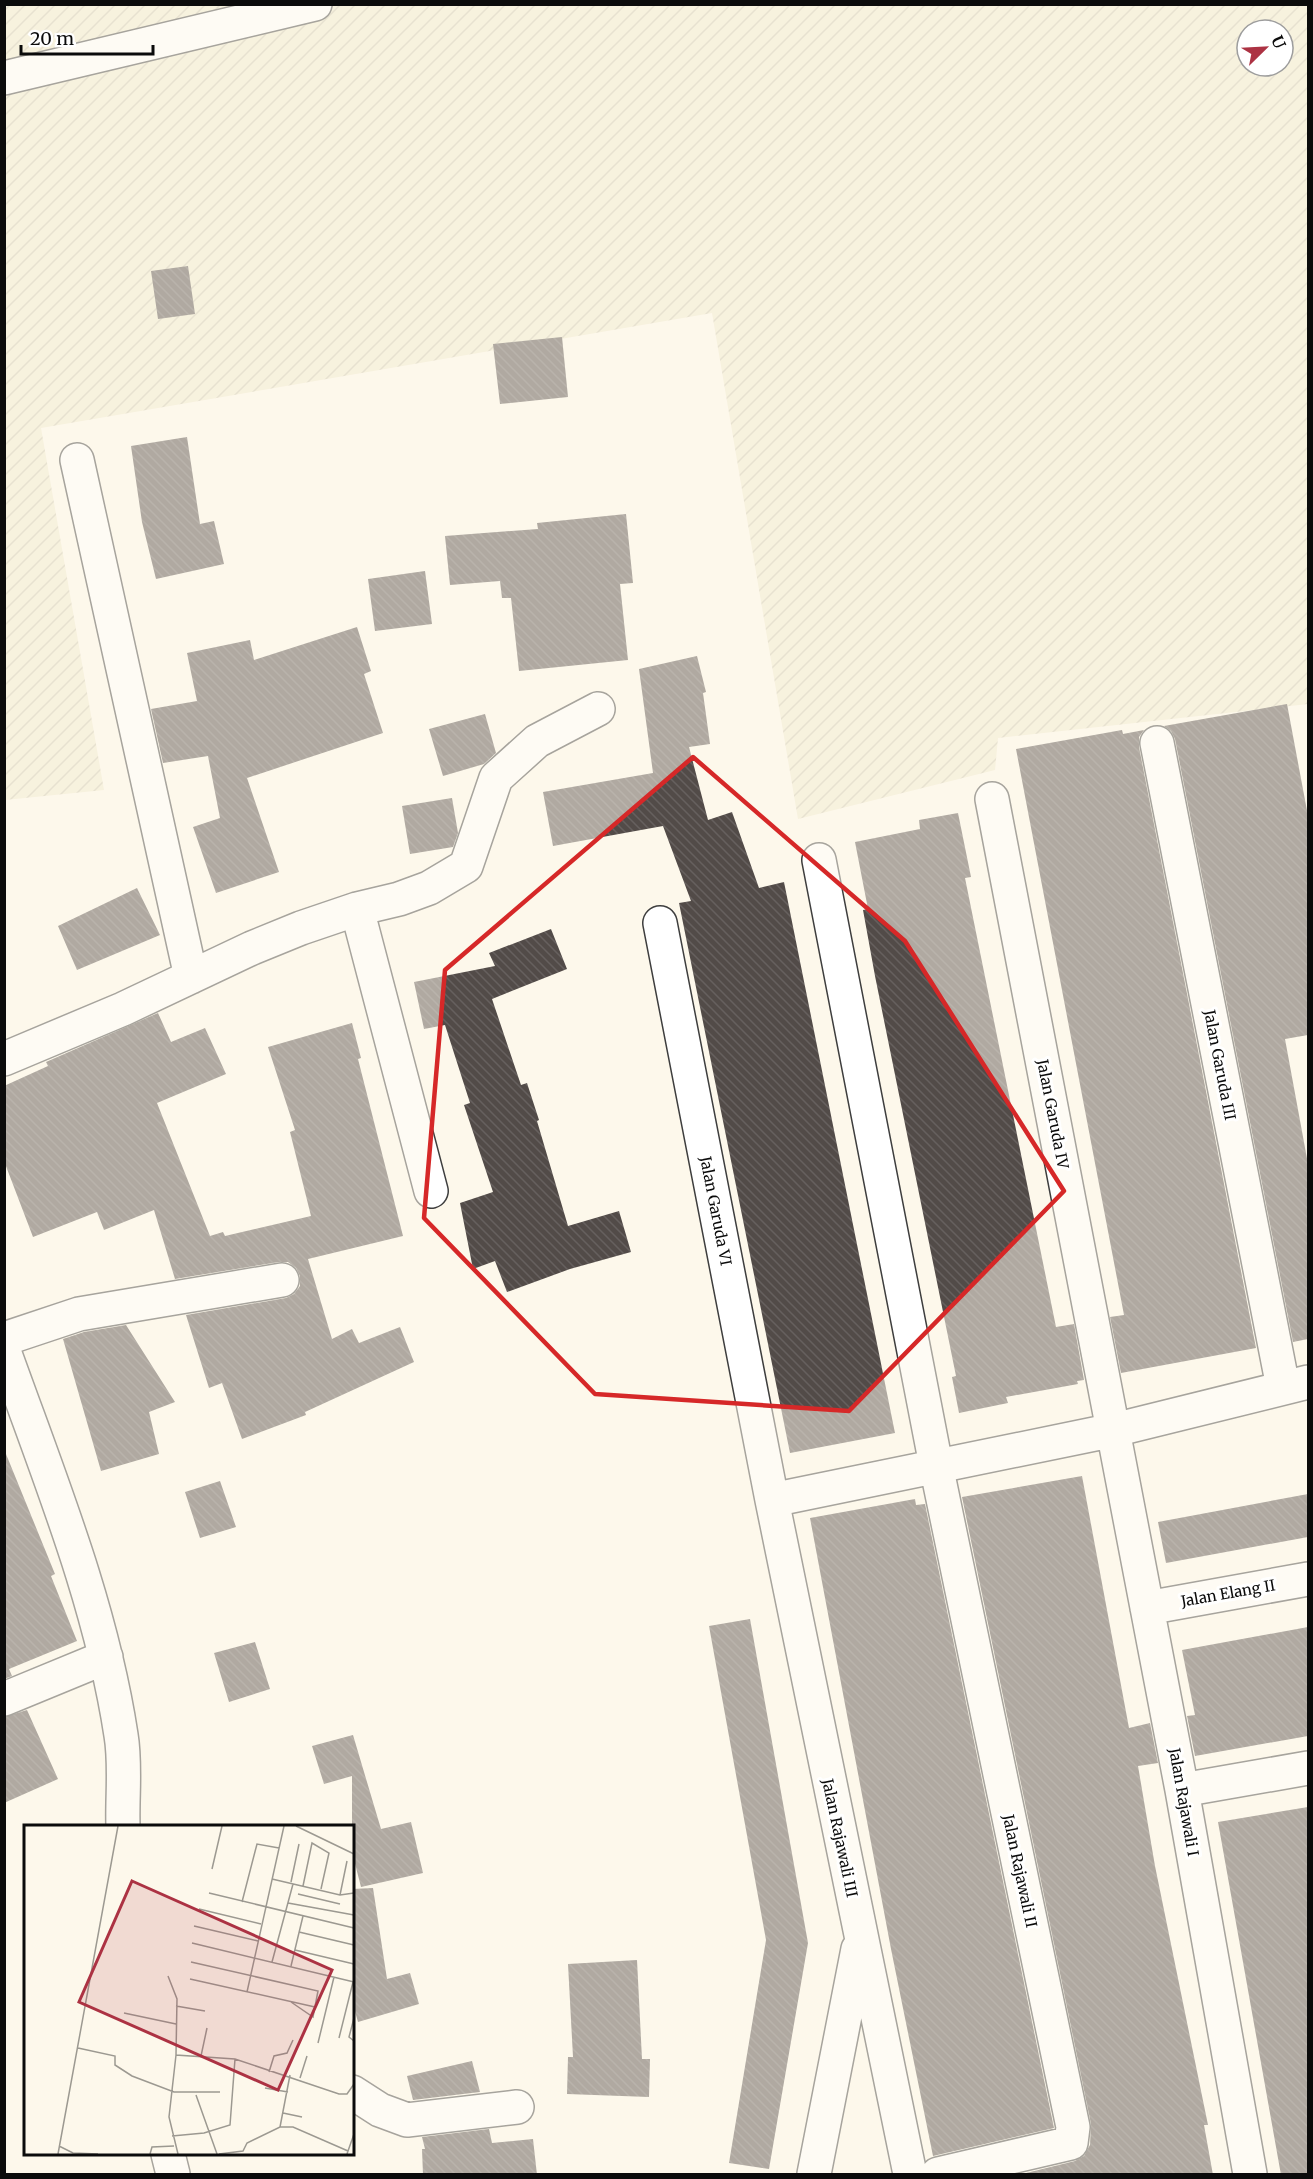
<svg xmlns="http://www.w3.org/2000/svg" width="1313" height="2179" font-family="Merriweather,serif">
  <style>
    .farmland { fill: url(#farmland-furrows); fill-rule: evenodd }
    .building { fill: url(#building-back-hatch) }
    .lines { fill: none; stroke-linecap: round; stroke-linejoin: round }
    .minor-casing { stroke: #3e3e3e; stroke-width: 36 }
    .minor { stroke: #fff; stroke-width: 33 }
    .marked { fill: none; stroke: #d62828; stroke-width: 4.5; stroke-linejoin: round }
    .labels { text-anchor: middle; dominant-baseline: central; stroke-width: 6; stroke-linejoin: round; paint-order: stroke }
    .street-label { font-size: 15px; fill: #0b0b0b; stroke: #fff }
    .inset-road { fill: none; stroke: #9c9991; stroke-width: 1.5 }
    .view { fill: #ac3243; fill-opacity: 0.15; stroke: #ac3243; stroke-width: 3 }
    .inset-edge { fill: none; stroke: #0b0b0b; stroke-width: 3 }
  </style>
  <defs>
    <pattern id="farmland-furrows" width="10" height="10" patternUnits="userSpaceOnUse" patternTransform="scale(1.5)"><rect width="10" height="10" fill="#f0eace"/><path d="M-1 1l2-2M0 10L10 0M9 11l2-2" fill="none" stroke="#ccc7b0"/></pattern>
    <pattern id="building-back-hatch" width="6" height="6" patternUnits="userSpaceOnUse" patternTransform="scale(1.5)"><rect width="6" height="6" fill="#524b48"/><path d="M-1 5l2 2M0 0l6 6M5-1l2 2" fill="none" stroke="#66605e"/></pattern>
  </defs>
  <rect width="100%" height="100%" fill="#fdf8eb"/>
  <path class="farmland" d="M5 5H1308V704L998 738 995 770 798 819 712 313 41 428 104 790 5 800ZM1247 30H1283V66H1247Z"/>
  <path class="building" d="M188 266 195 314 158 319 151 271Z
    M562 337 568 397 500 404 493 344Z
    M187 437 200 524 214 521 224 564 156 579 142 522 131 446Z
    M626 514 633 583 620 584 628 660 519 671 511 598H502L500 581 450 585 445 536 538 529 537 523Z
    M425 571 432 624 375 631 368 579Z
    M357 627 371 671 364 674 383 733 247 778 279 872 216 893 193 827 220 818 208 756 163 763 151 709 197 701 187 653 250 640 254 660Z
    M697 656 706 692 703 693 710 744 689 747 708 820 732 812 759 888 784 882 895 1433 790 1453 679 903 691 901 663 826 553 846 543 792 653 773 639 669Z
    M1287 704 1308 816V1035L1285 1039 1308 1164V1339L1293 1342 1175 739 1171 731 1164 726Z
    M485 714 496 753 484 764 443 776 429 729Z
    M1122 730 1123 734 1144 730 1139 737V747L1256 1348 1121 1373 1110 1317 1124 1315 1016 749Z
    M452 798 458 833 453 847 410 854 402 806Z
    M958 813 971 877 965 878 1056 1327 1074 1324 1084 1380 1077 1381 1078 1384 1006 1397 1008 1403 959 1413 952 1377 956 1376 875 976 863 910 868 909 855 842 920 829 919 820Z
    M137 888 160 935 77 970 58 926Z
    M551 929 567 969 492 999 521 1085 527 1083 539 1120 537 1121 568 1226 619 1211 631 1252 570 1269 507 1292 495 1261 473 1269 460 1203 493 1192 464 1105 470 1103 445 1025 424 1029 414 982 495 966 489 953Z
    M158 1013 171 1042 205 1028 226 1074 157 1103 210 1236 223 1232 225 1236 311 1216 290 1132 295 1130 268 1047 352 1023 361 1058 358 1059 403 1236 308 1259 332 1339 352 1329 359 1343 400 1327 414 1362 305 1412 306 1415 242 1439 222 1383 209 1388 186 1315 286 1298 294 1294 300 1286V1276L296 1268 288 1262H279L175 1279 154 1210 104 1230 97 1212 33 1237 4 1161V1086L48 1066 46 1062Z
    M126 1325 175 1402 149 1412 159 1454 101 1471 63 1339 84 1332Z
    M6 1454 55 1574 51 1576 77 1641 9 1669 12 1676 4 1679Z
    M1082 1476 1129 1728 1150 1723 1158 1763 1138 1766 1155 1866 1208 2125H1204L1213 2175H1018L1075 2161 1084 2156 1090 2145 1091 2124 962 1497Z
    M220 1481 236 1527 200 1538 185 1492Z
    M1308 1494V1537L1166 1563 1158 1522Z
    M915 1499 916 1505 925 1504 1054 2128 933 2156 891 1949 810 1518Z
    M750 1619 808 1943 769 2169 729 2163 766 1940 709 1626Z
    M1308 1627V1736L1195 1756 1187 1716 1195 1715 1182 1650Z
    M255 1642 270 1689 229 1702 214 1653Z
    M27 1710 58 1779 4 1803V1717Z
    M353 1735 381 1829 411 1822 423 1873 361 1887 352 1852V1776L324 1784 312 1746Z
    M1308 1807V2175H1281L1218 1822Z
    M373 1888 387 1979 410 1973 419 2004 358 2022 352 2001V1889Z
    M637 1960 642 2059H650L649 2097 567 2094 568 2057H573L568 1964Z
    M472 2061 480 2092 413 2100 407 2076Z
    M489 2129 492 2143 533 2139 537 2175H423L422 2149H425L422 2137Z"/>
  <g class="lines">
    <g class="minor-casing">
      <path id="minor" d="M4 78 315 4
        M77 460 191 977
        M1157 743 1283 1387
        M992 799 1182 1790 1250 2174
        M819 860 936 1465 1073 2127 1071 2143 938 2174
        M357 909 431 1191
        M660 923 772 1500 910 2174
        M4 1059 123 1009 252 948 301 928 357 909 399 899 429 888 466 866 496 778 537 741 598 709
        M4 1339 79 1314 282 1280
        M4 1351C49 1477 101 1603 121 1735 126 1764 122 1797 123 1826
        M772 1500 1114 1430 1308 1382
        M1147 1608 1308 1579
        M4 1699 106 1657
        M1182 1790 1308 1768
        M352 2092 380 2110 407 2120 517 2107
        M168 2154 173 2174
        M814 2174 858 1949"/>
    </g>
    <use href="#minor" class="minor"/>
  </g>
  <path d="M0 0H1313V2179H0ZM693 757 905 941 1064 1191 849 1411 595 1394 424 1218 445 970Z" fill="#fdf8eb" fill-opacity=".55" fill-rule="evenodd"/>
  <path class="marked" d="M693 757 905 941 1064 1191 849 1411 595 1394 424 1218 445 970Z"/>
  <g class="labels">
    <g class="street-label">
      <text transform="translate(1220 1065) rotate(79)">Jalan Garuda III</text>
      <text transform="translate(1053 1114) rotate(79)">Jalan Garuda IV</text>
      <text transform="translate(716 1211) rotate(79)">Jalan Garuda VI</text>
      <text transform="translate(1228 1593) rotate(-10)">Jalan Elang II</text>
      <text transform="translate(1184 1802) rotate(80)">Jalan Rajawali I</text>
      <text transform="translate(840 1838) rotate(78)">Jalan Rajawali III</text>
      <text transform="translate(1020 1871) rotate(78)">Jalan Rajawali II</text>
    </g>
  </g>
  <g transform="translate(24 1825)">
    <rect width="330" height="330" fill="#fdf8eb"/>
    <path class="inset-road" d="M272 1 330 29M188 44 198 1M248 54 316 70 330 68M267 57 275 19M279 61 288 18 305 28 297 64M185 68 330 103M274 69 316 79M316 70 323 36M218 77 233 19 255 23M264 78 330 90M175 84 237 99M170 101 234 116M275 107 330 120M168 118 330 157M271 125 330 139M167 137 294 166 289 192 267 177M248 137 269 59M267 141 279 91M144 151 153 174 152 230 211 234 315 269H323L330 259M166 154 291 182M223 167 260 1M152 181 181 186M100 188 152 199M330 193 325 212 330 216M315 213 329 157M294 218 310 152M54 223 91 231V240L108 251 150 267H196M152 230 145 292 154 329M177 231 183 203M245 247 250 231 263 228 269 215M276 253 283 231M241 263 264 267M172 270 193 329M259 288 278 292M256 302 266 250M148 311 180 308 206 300 211 234M35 321 49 328 74 329M324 326 330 309M34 329 94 1M126 329 128 322 150 321M195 329 219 326 223 318 256 302H269L324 326 323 329"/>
    <path class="view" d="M108 56 308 145 254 265 55 177Z"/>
    <rect width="330" height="330" class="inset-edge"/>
  </g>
  <rect width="1313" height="2179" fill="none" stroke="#0b0b0b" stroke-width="12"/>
  <g transform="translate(1265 48) rotate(66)"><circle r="28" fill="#ffffff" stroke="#9d9d9d" stroke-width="1.5"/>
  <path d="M0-4.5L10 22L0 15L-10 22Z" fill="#ac3243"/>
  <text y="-9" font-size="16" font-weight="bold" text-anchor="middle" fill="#0b0b0b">U</text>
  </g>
  <path d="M21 45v9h132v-9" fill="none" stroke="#0b0b0b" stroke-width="3"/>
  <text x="30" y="45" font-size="18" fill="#0b0b0b" stroke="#ffffff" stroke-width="4.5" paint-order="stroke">20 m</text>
</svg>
